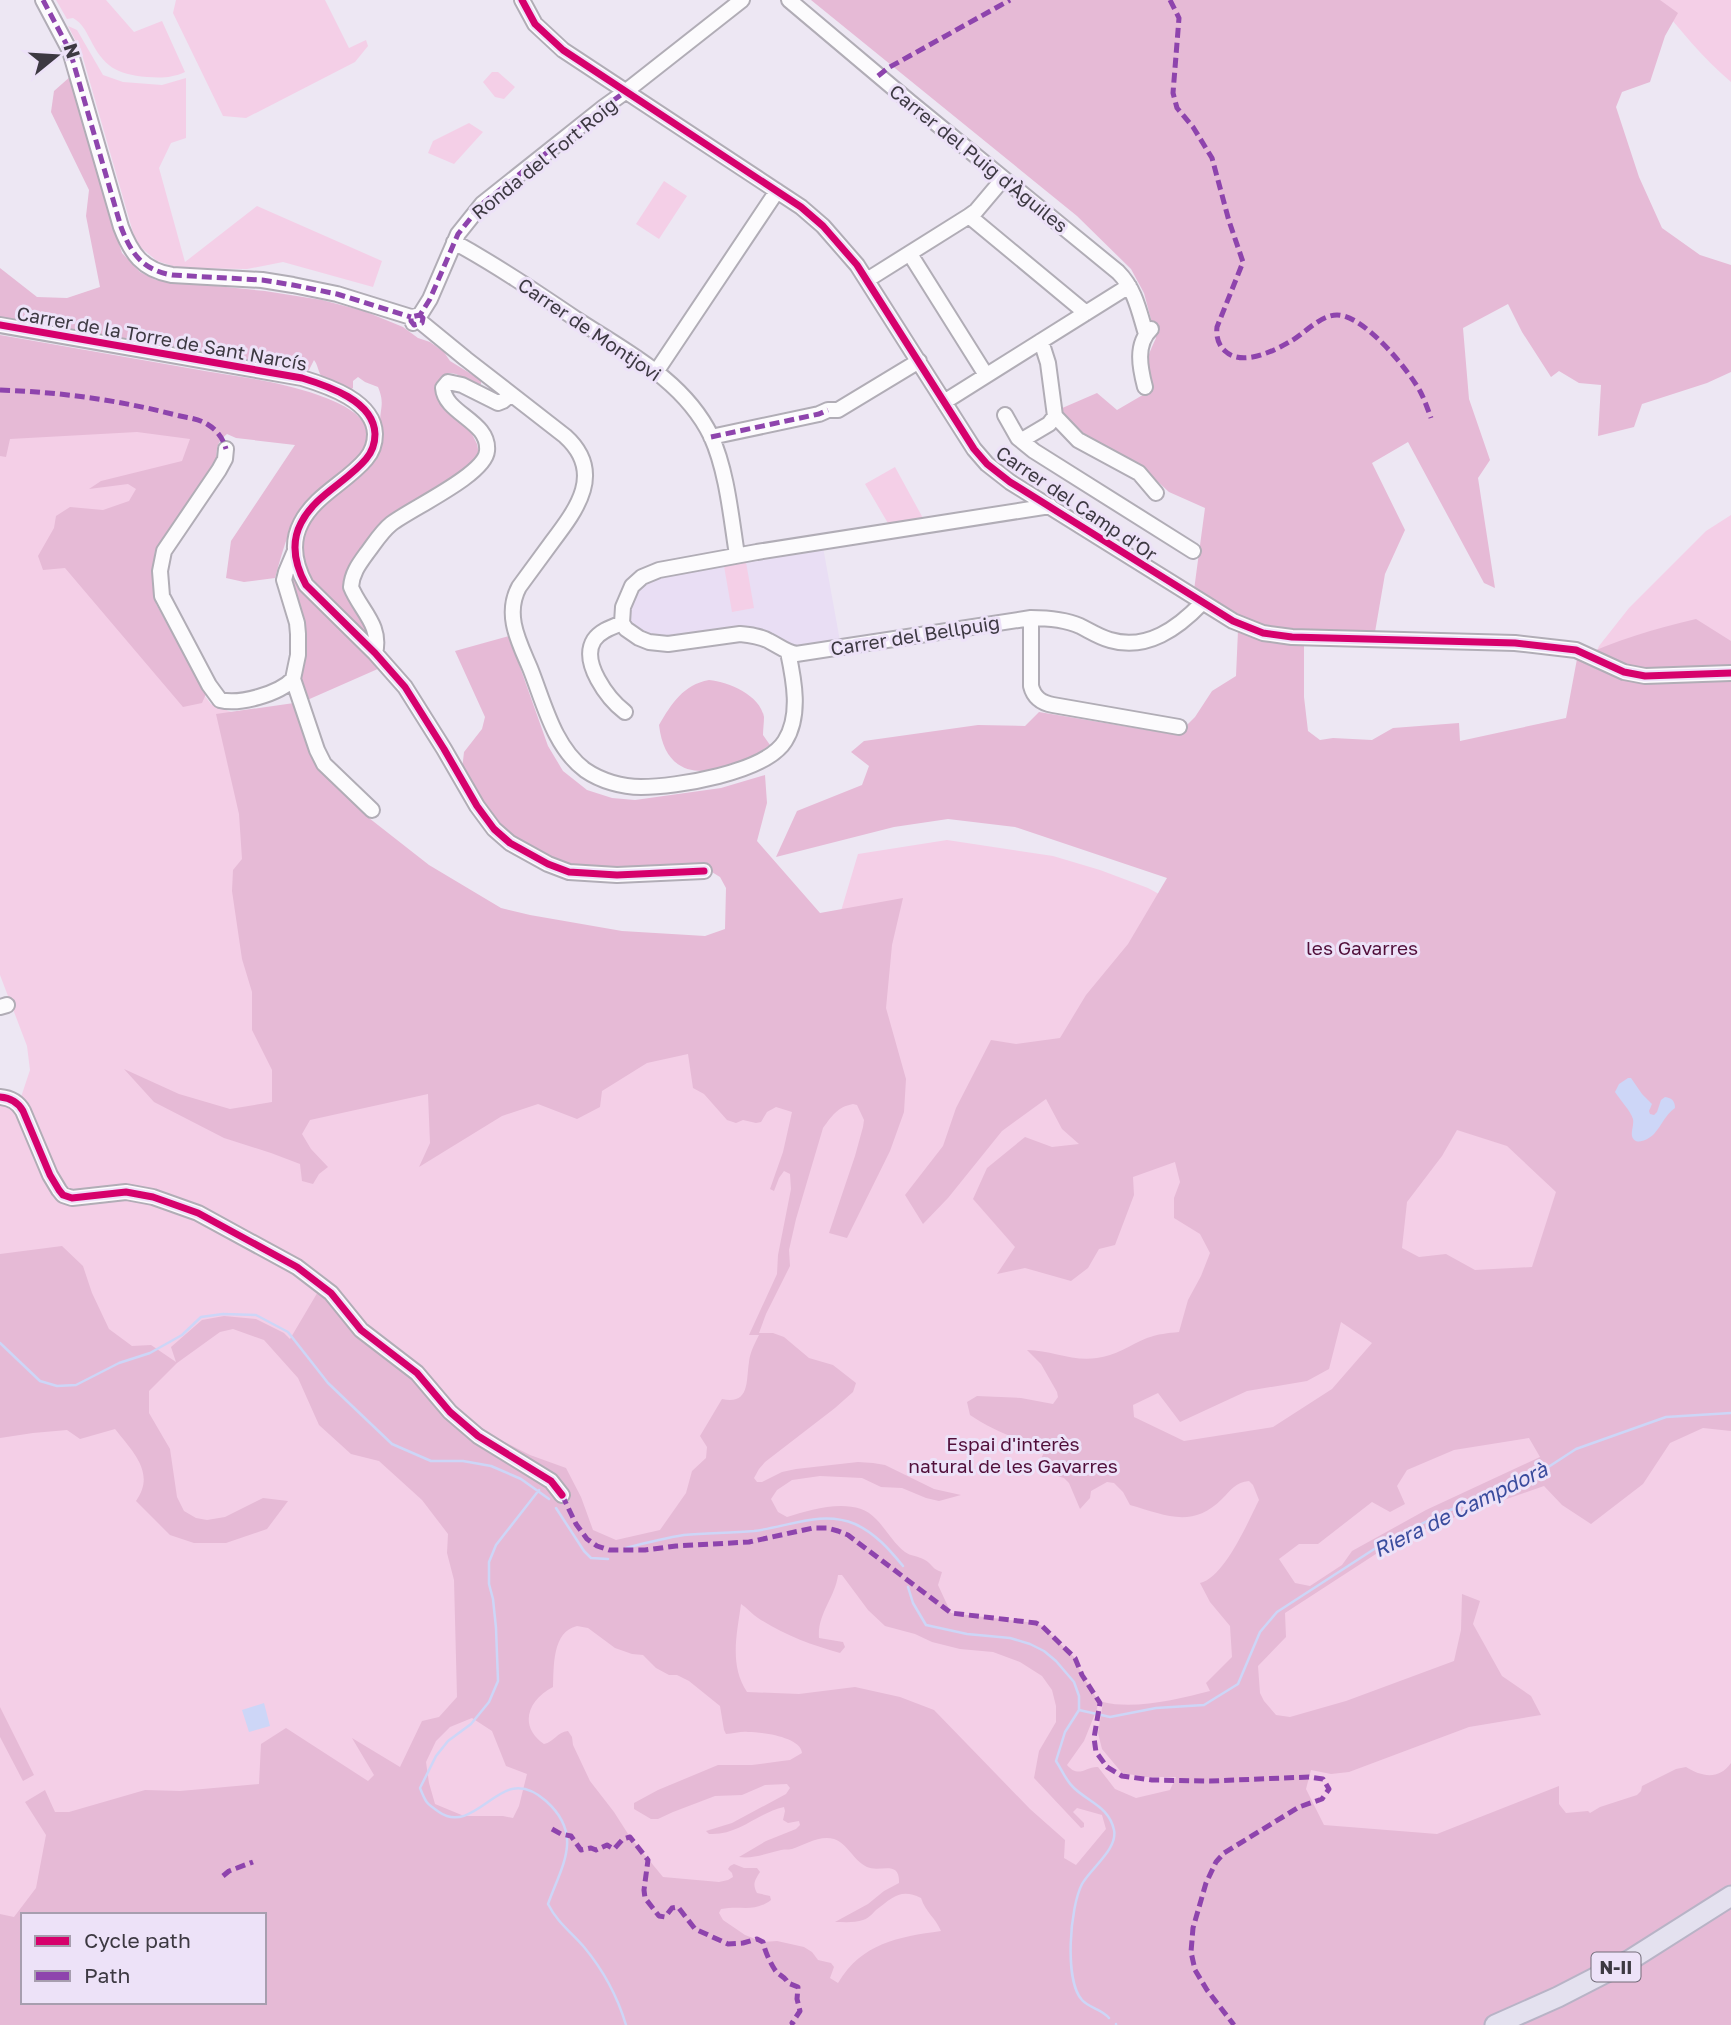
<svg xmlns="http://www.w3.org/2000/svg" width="1731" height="2025" font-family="'Golos Text',sans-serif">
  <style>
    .built { fill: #e9def4 }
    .green { fill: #f4cfe7; fill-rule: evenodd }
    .forest { fill: #e6bad6; fill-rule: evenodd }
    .water { fill: #cdd6f7 }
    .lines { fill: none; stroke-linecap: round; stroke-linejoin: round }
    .stream { stroke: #cdd6f7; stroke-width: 2.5 }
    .minor-casing { stroke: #b1adb6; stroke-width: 18 }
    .highway-casing { stroke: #b8b3c6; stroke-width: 23 }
    .minor { stroke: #fcfbfd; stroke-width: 14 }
    .highway { stroke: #e4e1ef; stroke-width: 19 }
    .quiet { stroke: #8e44ad; stroke-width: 5; stroke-dasharray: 10 5; stroke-linecap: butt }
    .cycleway-casing { stroke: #ede2f8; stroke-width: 11 }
    .cycleway { stroke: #d6006c; stroke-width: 7 }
    .labels { text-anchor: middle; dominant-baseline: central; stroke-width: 6; stroke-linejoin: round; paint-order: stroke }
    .shield { fill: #ede2f8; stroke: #726c79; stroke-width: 2 }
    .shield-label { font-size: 18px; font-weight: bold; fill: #3d3942 }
    .street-label { font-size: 19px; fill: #3d3942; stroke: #ede2f8 }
    .park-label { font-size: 19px; fill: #510f3a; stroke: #ede2f8 }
    .water-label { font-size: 21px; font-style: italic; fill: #394b9d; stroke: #ede2f8 }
  </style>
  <rect width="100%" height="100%" fill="#ede7f3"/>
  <path class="built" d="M823 547 840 641 803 647 794 646 787 645 754 627 671 638 656 637 639 631 630 621 628 606 633 592 654 576Z"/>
  <path class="green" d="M56 0H106L134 32 162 21 185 72C172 78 161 78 147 77 116 74 104 67 90 39 85 30 83 24 73 18L67 19Z
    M176 0H325L349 48 366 40 368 46 355 62 246 118 223 116 173 13Z
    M1656 0H1731V82C1703 58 1679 29 1656 0Z
    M68 26 77 30 103 75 123 82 162 85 186 78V138L171 143 159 168 185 262 257 206 382 261 373 287 283 262 247 269 179 268 157 261 139 246 134 236 81 51Z
    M492 72H498L515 87 504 99 495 97 483 82Z
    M469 123 483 132 454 164 428 153 433 141Z
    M664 181 687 196 659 239 636 224Z
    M0 415 202 426 154 546 148 567 154 600 201 691 211 704 234 713 307 759 398 848 529 925 630 957 841 911 858 854 947 840 1053 856 1100 870 1148 888 1168 899 1459 962 1599 646 1629 608 1706 531 1731 515V2025H0V1101L21 1097 30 1070 27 1046 0 975ZM23 1915H264V2002H23Z
    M895 467 924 520 889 525 865 484Z
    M746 562 754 608 732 612 724 566Z"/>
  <path class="forest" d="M811 0H1660L1678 13 1665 36 1650 82 1622 92 1616 107 1639 177 1662 228 1700 255 1731 265V372L1707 383 1642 404 1634 427 1598 436 1601 385 1579 383 1559 371 1551 377 1522 332 1508 304 1463 328 1469 399 1490 460 1478 478 1495 588 1484 583 1408 442 1372 463 1405 530 1385 574 1375 632C1329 630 1274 635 1231 613 1218 607 1206 598 1194 590L1205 508 1169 492 1143 468 1072 430 1060 409 1097 393 1117 410 1141 396 1152 392C1144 368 1145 361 1156 338L1144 293 1131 269 1077 216Z
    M71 76 104 198 122 253 140 272 156 280 265 291 322 300 364 311 403 327 418 338 430 342 444 352 450 361 481 380V384L479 385 456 374 449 373 442 377 436 388V395L441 405 471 432 477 444 479 454 476 460 449 481 381 524 348 568 345 579 369 632 360 631C344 615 319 595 309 575 303 564 301 551 303 539 308 497 360 490 376 455 381 444 380 435 380 424 380 407 385 404 378 387L365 382 358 377 353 381V388L349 391C341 387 328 384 322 377 318 372 318 365 314 360L309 370 305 372 0 320V268L37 297 67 298 100 287 86 216 89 190 51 112 54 91Z
    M0 335C63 346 125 357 188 368 231 376 276 380 318 395 335 401 369 414 367 436 363 468 326 479 307 501 290 520 282 554 275 578L244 582 226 578 231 541 295 445 236 438 227 434C216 443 216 449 217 463L155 550 153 573 156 604 206 694 202 703 183 707 65 568 43 570 38 556 54 528 56 516 70 507 103 510 129 501 136 489 128 484 89 489 101 481 182 461 190 439 137 432 10 439 6 457 0 456Z
    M296 578 380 668 305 701 301 676 305 642 302 613 290 581Z
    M1696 619 1731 641V1431L1703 1428 1670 1443 1643 1484 1591 1524 1562 1505 1544 1486 1438 1523 1382 1550 1285 1613 1286 1637 1258 1666 1260 1693 1264 1701 1276 1715 1290 1717 1346 1701 1454 1661 1461 1630 1462 1594 1480 1601 1473 1624 1502 1676 1531 1696 1541 1715 1469 1727 1349 1772 1331 1774 1311 1770 1306 1789 1324 1825 1437 1834 1559 1786V1804L1566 1813 1588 1811 1590 1813 1600 1807 1637 1795 1641 1791 1642 1786 1676 1769 1686 1767C1702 1777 1719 1780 1731 1763V2025H0V1914L14 1917 36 1888 46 1835 25 1802 45 1790 55 1812H69L145 1790 180 1791 259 1784 261 1744 286 1728 368 1781 374 1775 352 1738 400 1767 422 1721 439 1717 457 1697 454 1580 447 1553 448 1534 422 1500 379 1461 351 1454 319 1425 298 1378 264 1340 233 1329 220 1332 177 1363 149 1391V1413L170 1449 177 1497 184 1511 196 1518 207 1520 225 1517 263 1498 288 1501 267 1529 226 1543H194L170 1535 136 1501C156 1473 133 1452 115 1429L80 1439 67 1430 33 1433 0 1438V1254L62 1246 83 1266 92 1293 109 1329 132 1346 151 1345 176 1362 171 1347 202 1320 224 1316 256 1319 284 1333 290 1339 319 1290 413 1374 473 1437 487 1433 530 1455 566 1468 581 1497 593 1530 616 1540 660 1530 686 1493 692 1471 706 1458 707 1447 700 1436 722 1399C750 1405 746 1381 749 1362 750 1352 755 1343 759 1335H749L777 1274 778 1255 791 1189 790 1174 784 1171 779 1178 774 1191 770 1189 783 1152 792 1112 776 1107 767 1112 761 1122 756 1123 743 1120 736 1123 727 1120 704 1094 693 1088 688 1054 647 1063 602 1091 600 1107 577 1119 538 1104 502 1116 419 1167 430 1143 428 1094 310 1120 302 1134 311 1149 328 1167 319 1174 313 1184 302 1181 300 1164 271 1153 224 1138 154 1102 124 1069 179 1094 230 1109 272 1102V1070L252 1030V992L242 959 232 891 233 870 242 859 239 814 216 714 294 703 319 769 369 818 429 865 501 908 530 915 622 931 705 936 725 929 726 888 720 877 702 866 630 870 577 869 556 864 510 834 485 809 462 770 464 752 482 729 485 717 455 651 509 636 548 746 563 771 587 790 612 798 635 800 721 788 765 775 767 803 757 841 820 913 903 898 892 945 886 1008 906 1079 904 1112 890 1151 847 1238 829 1233 855 1156 863 1127 864 1120 857 1105 853 1104C837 1107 832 1116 823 1128L796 1219 789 1250 790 1266 766 1314 759 1333H773L784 1337 809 1358 833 1365 856 1383 853 1392 835 1408 765 1462 759 1469 754 1478 757 1482H762L782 1472 796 1469 858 1462 873 1463 885 1465 934 1489 961 1495 939 1501 926 1498 902 1488 881 1487 862 1478 820 1476 792 1480 777 1490 771 1499 778 1512 787 1517C813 1509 855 1496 876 1519 886 1529 894 1544 905 1552 910 1556 919 1556 925 1560 932 1564 933 1570 942 1572L938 1585 951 1613 1036 1623 1042 1626 1075 1658 1082 1675 1098 1700 1097 1709 1084 1741 1067 1765C1079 1779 1086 1766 1098 1767L1115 1789 1136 1798 1170 1790 1176 1777H1146L1122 1773 1102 1749 1098 1733 1103 1702C1134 1710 1179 1699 1210 1691L1206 1683 1232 1657 1230 1626 1210 1602 1200 1583C1224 1578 1248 1522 1259 1500L1253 1485 1249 1481C1236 1482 1231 1490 1222 1499 1192 1529 1165 1515 1130 1505L1123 1492 1114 1483 1107 1482 1091 1491 1090 1498 1080 1509 1069 1483 1064 1478 1041 1471 1039 1463 1047 1446C1020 1442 992 1430 970 1415L967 1402 977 1396 1021 1398 1053 1404 1058 1397 1057 1392 1041 1364 1027 1350C1051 1350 1073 1362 1097 1358 1115 1356 1130 1345 1147 1338 1158 1334 1168 1333 1179 1332L1188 1300 1201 1276 1210 1253 1200 1234 1174 1218V1198L1180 1182 1175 1162 1133 1177 1134 1195 1115 1245 1099 1249 1088 1268 1071 1281 1025 1268 997 1274 1015 1247 973 1199 987 1168 1025 1137 1052 1147 1079 1144 1062 1129 1046 1099 1002 1131 948 1198 923 1224 905 1195 943 1146 956 1108 991 1040 1016 1044 1060 1038 1086 995 1128 944 1167 878 1015 827 948 819 894 827 776 857 797 811 862 785 869 766 851 752 864 741 978 725 1025 726 1039 712 1177 735 1195 717 1212 691 1236 676 1238 630 1267 641 1304 646V697L1308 731 1320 740 1333 738 1372 740 1393 728 1459 723 1460 741 1566 718 1577 659C1614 640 1655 629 1696 619ZM1457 1130 1507 1146 1556 1192 1532 1267 1475 1270 1446 1254 1419 1257 1402 1248 1407 1202 1442 1156ZM1341 1322 1372 1343 1332 1389 1273 1427 1184 1441 1134 1417 1133 1405 1158 1393 1180 1422 1247 1391 1307 1381 1329 1369ZM1529 1438 1540 1457 1426 1510 1352 1551 1342 1565 1310 1586 1295 1583 1279 1559 1299 1544H1318L1372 1502 1390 1512 1405 1504 1397 1486 1407 1470 1454 1450ZM838 1575H842L868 1610 885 1626 915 1634 932 1642 960 1649 993 1652 1020 1662 1042 1676 1052 1690 1056 1706V1722L1039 1751 1034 1778 1081 1828 1084 1827V1823L1073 1812 1077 1808 1102 1815 1106 1829 1076 1865 1064 1858 1065 1840 1030 1809 934 1710 900 1697 855 1687 799 1694 747 1692C729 1665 737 1634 741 1604 747 1608 752 1614 758 1618 784 1635 811 1645 840 1653L845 1647 843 1642 819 1638C817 1614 835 1598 838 1575ZM577 1626 588 1628 615 1648 632 1654 643 1655 656 1668 669 1675H677L689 1681 720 1706 724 1730 726 1734C734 1734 741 1731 748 1732 762 1732 801 1737 802 1753L790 1760 782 1761 752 1765H718L658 1790 634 1803V1809L651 1819H658L673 1812 715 1796 742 1795 765 1785 787 1784 790 1788 786 1794 732 1823 706 1831 709 1834C738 1836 757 1813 784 1807L785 1811 783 1820 788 1823 799 1821 800 1825 796 1829 766 1841 739 1857C754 1859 767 1853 781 1850 786 1849 787 1850 792 1849 805 1845 819 1835 834 1839 848 1844 853 1860 867 1867 880 1873 900 1859 899 1883L884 1891 868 1904 835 1922C844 1922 855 1923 863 1920 869 1918 872 1914 876 1910 893 1897 901 1888 921 1898 926 1913 935 1917 941 1931 898 1937 862 1943 838 1983L830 1978 834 1967 831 1963 818 1960 812 1952 804 1947 777 1941 763 1942 745 1935 723 1920 719 1913 721 1909C741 1905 754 1913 771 1900L770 1896 757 1893C752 1884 755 1880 760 1872L757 1868H744L734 1864 730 1866 728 1869 732 1873 733 1877 728 1880 719 1882 663 1877 630 1837 614 1812 590 1781 573 1745 572 1737 568 1731C557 1732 554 1742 544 1744 518 1726 528 1700 553 1687 554 1666 552 1632 577 1626ZM472 1718 492 1731 506 1766 527 1774 519 1806 513 1818 503 1816H464L435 1804 429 1783 426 1762 436 1741 450 1727ZM23 1915H264V2002H23Z
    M709 680C729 682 760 695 764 717 764 723 763 729 763 735L770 745C730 772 667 794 659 725 672 703 683 685 709 680Z
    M0 1707 34 1775 23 1781 0 1737Z"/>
  <path class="water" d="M1628 1078H1631L1642 1094 1652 1104 1649 1111 1650 1114 1654 1115 1657 1112 1661 1100 1665 1097C1672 1098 1675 1101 1675 1108 1665 1115 1662 1125 1654 1134 1649 1139 1635 1147 1632 1136 1631 1131 1634 1125 1633 1119 1630 1110 1620 1100 1615 1092L1619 1084Z
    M264 1703 270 1726 249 1732 242 1710Z"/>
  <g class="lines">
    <path class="stream" d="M0 1343 40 1381 57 1386 76 1385 119 1363 150 1353 182 1335 201 1317 223 1314 256 1315 288 1332 328 1383 392 1444 431 1461H463L491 1466 521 1479 549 1499
      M539 1490 496 1545 489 1562V1584L493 1599 496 1628 498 1681 489 1702 471 1724 448 1741 436 1756 420 1788C426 1803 426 1803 439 1812 466 1831 489 1794 512 1789 525 1786 537 1793 546 1801 584 1835 562 1865 548 1904 557 1922 571 1932 584 1947 604 1971 617 1995 626 2025
      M556 1508 584 1551 591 1558 608 1559
      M626 1548C645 1543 665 1538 684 1535 707 1533 731 1533 754 1531 788 1527 821 1510 855 1524 875 1533 889 1549 903 1566
      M908 1587 913 1603 926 1625 967 1634 1010 1638 1030 1644 1044 1651 1056 1661 1074 1682 1079 1696V1710L1065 1732 1056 1761C1062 1770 1066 1781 1074 1788 1090 1803 1109 1807 1114 1830 1118 1849 1091 1868 1082 1884 1070 1907 1064 1980 1082 2000 1089 2008 1102 2009 1109 2018
      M1079 1710 1110 1717 1156 1708 1204 1705 1238 1684 1260 1632 1277 1612 1382 1544 1443 1513 1536 1475 1576 1449 1666 1417 1731 1413
      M1116 2024V2025"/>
    <g class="minor-casing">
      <path id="minor" d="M43 0 70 51 121 227C131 253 142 270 172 275L262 280 293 285 337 294 411 317
        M522 0 535 24 563 50 801 207 823 226 857 265 974 449 987 464 1010 482 1233 621 1263 633 1292 637 1515 643 1576 650 1624 672 1645 676 1731 673
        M789 0 910 102 1118 272C1135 289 1139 311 1146 334
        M969 216 1086 313
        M454 242C496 265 536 292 576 319 625 351 684 380 711 436 727 471 731 517 737 555
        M910 254 986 375
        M867 280 969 216 976 211 1003 179
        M413 323 411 317 420 315 430 299 458 234 482 204 604 107 625 92 742 0
        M422 323 466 359 565 436C605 472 577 509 552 542 541 557 530 572 519 587 504 615 519 642 530 668 544 703 554 747 585 770 601 781 622 787 641 787 676 787 765 773 785 741 801 716 794 680 788 652
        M0 325 302 378C328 386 374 401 375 434 375 443 372 452 366 459 347 482 315 495 301 523 290 544 295 565 306 585L375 653 405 687 444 749 477 806 494 829 510 843 548 864 569 872 617 875 704 871
        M1041 341 1048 363 1055 416 1078 440 1139 473 1156 493
        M656 372 777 191
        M1145 387C1140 368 1135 344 1151 329
        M944 402 1129 286
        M1005 415 1018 438 1034 451 1193 551
        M711 437 819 414 828 410H838L919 361
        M1022 440 1049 424 1055 416
        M226 449 225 459 219 470 164 551 160 571 162 596 209 685 220 700C239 705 279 694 293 679
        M1050 506 757 552 659 570 642 577 632 586 623 607 622 623 626 629 639 638 649 642 668 644 740 634C750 635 760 636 769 641 779 646 786 652 796 654L1031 618C1048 618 1064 619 1080 626 1090 631 1099 637 1110 640 1147 651 1178 628 1202 603
        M294 553 286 572 284 580 297 623 298 634V655L293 679 317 750 324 764 372 810
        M1031 618V686C1034 698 1042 703 1053 705L1179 727
        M622 623C612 627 600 631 594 640 580 662 608 699 625 712
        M375 653C382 625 360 610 351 587 352 573 359 564 367 553 374 544 381 532 391 524 410 509 485 475 487 451 490 421 445 414 443 388L448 382 462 385 498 403 503 401 511 394
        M0 1007 7 1005
        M0 1097C11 1098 18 1102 23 1111L50 1175 59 1190 63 1195 72 1198 126 1192 153 1197 198 1213 297 1267 331 1293 361 1330 417 1373 450 1412 478 1436 551 1481 562 1495"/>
    </g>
    <g class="highway-casing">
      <path id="highway" d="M1495 2025 1558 1997 1630 1960 1731 1896"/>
    </g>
    <use href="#minor" class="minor"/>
    <use href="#highway" class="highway"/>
    <path class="quiet" d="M43 0 70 51 121 227C131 253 142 270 172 275L262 280 293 285 337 294 411 317
      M1170 0 1179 18 1173 93 1177 108 1193 127 1212 158 1229 221 1243 262 1217 327C1216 336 1218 345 1225 351 1242 367 1274 351 1291 341 1304 334 1320 315 1337 315 1364 315 1409 370 1421 393 1425 401 1428 410 1431 418
      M878 76 888 68 1010 0
      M420 315 423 318 422 323 414 325 411 321V317L420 315 430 299 458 234 482 204 604 107 625 92
      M0 390C60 392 118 400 176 415 187 418 197 418 207 424 217 430 223 438 226 449
      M711 437 819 414 828 410
      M562 1495 576 1524 587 1539 597 1546 609 1550H645L676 1546 749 1542 813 1528H827L838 1531 848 1535 951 1613 1036 1623 1042 1626 1075 1658 1082 1675 1100 1703 1094 1738 1096 1752 1107 1767 1122 1776 1152 1780 1210 1781 1309 1777 1323 1779 1329 1789 1322 1799 1299 1807 1224 1853 1216 1862 1206 1883 1193 1928 1191 1952 1195 1970 1207 1990 1234 2025
      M552 1829 561 1834 571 1836 581 1850 591 1848 596 1850 607 1845 614 1849 623 1839 630 1837 648 1860 644 1890 645 1898 659 1916 665 1917 672 1908 678 1907 695 1929 728 1944 743 1943 757 1939 763 1942C765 1952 770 1962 775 1970 779 1976 785 1976 788 1983L798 1987 797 1999 800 2011 792 2023 794 2025
      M223 1876 229 1871 253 1862"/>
    <g class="cycleway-casing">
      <path id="cycleway" d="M522 0 535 24 563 50 801 207 823 226 857 265 974 449 987 464 1010 482 1233 621 1263 633 1292 637 1515 643 1576 650 1624 672 1645 676 1731 673
        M0 325 302 378C328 386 374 401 375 434 375 443 372 452 366 459 347 482 315 495 301 523 290 544 295 565 306 585L375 653 405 687 444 749 477 806 494 829 510 843 548 864 569 872 617 875 704 871
        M0 1097C11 1098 18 1102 23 1111L50 1175 59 1190 63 1195 72 1198 126 1192 153 1197 198 1213 297 1267 331 1293 361 1330 417 1373 450 1412 478 1436 551 1481 562 1495"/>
    </g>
    <use href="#cycleway" class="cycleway"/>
  </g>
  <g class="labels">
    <rect class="shield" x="1591.5" y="1952.5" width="49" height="29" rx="5"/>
    <g class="shield-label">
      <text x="1616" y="1967">N-II</text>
    </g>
    <g class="street-label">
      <text transform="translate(544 158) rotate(-39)">Ronda del Fort Roig</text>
      <text transform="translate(979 158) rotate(39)">Carrer del Puig d'Àguiles</text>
      <text transform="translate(590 329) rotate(34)">Carrer de Montjovi</text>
      <text transform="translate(162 338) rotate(10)">Carrer de la Torre de Sant Narcís</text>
      <text transform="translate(1077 503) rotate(34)">Carrer del Camp d'Or</text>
      <text transform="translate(915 635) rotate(-9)">Carrer del Bellpuig</text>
    </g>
    <g class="park-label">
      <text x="1362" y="947">les Gavarres</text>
      <text x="1013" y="1443">Espai d'interès<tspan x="1013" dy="22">natural de les Gavarres</tspan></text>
    </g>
    <g class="water-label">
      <text transform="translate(1460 1509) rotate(-26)">Riera de Campdorà</text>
    </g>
  </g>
  <rect x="21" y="1913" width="245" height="91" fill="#ede2f8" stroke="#a79eaf" stroke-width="2"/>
  <rect x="35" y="1936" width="35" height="10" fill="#d6006c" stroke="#a79eaf" stroke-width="2"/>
  <text x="84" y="1948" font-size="21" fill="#3d3942">Cycle path</text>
  <rect x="35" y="1971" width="35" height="10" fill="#8e44ad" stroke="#a79eaf" stroke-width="2"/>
  <text x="84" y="1983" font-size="21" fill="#3d3942">Path</text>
  <g transform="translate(56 56) rotate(72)" stroke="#ede2f8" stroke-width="5" paint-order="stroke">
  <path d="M0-5L12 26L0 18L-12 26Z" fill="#3d3942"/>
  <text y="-10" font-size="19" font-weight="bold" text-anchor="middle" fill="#3d3942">N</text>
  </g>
</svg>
